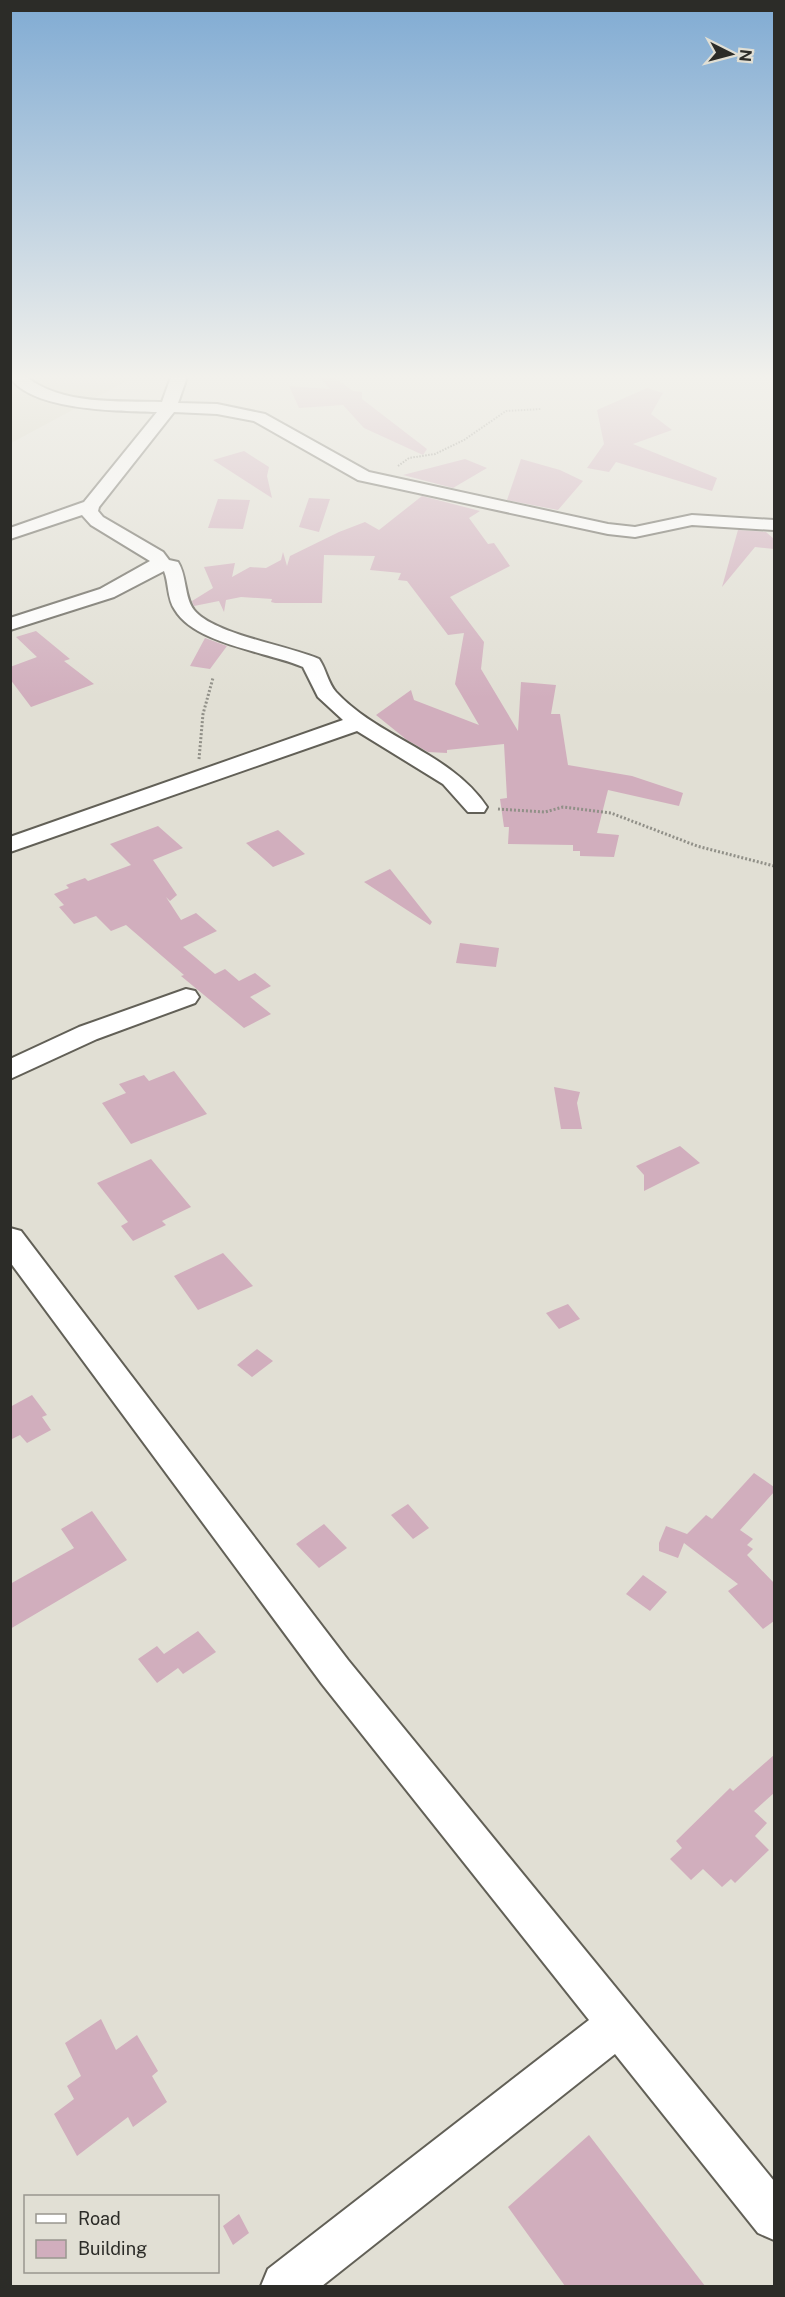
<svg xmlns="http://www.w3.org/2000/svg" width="785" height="2297" font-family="'Public Sans',sans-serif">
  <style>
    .built { fill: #d7d4c1 }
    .building { fill: #d1aebd }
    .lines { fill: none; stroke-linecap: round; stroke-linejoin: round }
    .minor-casing { stroke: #626057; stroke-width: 4 }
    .path-far1 { stroke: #919088; stroke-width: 2; stroke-dasharray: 1.5 1.5; stroke-linecap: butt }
    .path { stroke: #919088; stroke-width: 3; stroke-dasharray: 2 2; stroke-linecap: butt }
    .minor { fill: #fff; fill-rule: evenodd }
  </style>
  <rect width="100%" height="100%" fill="#e1dfd4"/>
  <path class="built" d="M11 377H134L11 443Z"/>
  <path class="building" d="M319 377H334L353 391 362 392V399L427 449 423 455 364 428 343 405 299 408 289 386 330 389Z
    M647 388 663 393 651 414 672 430 633 444 717 478 712 491 616 462 609 472 587 468 604 444 597 410Z
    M244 451 269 467 267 476 272 498 213 460Z
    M465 459 487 468 453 488 403 475Z
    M521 459 560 470 583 481 558 510 507 500Z
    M422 496 480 511 469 518 488 544 494 543 510 566 450 597 484 642 481 669 518 731 521 682 556 685 551 714H560L568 765 632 776 683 793 679 806 608 790 597 833 619 835 614 857 580 856V851H573V845L508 844 509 827H504L500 799 507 798 504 744 447 750V753L428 752 407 740 376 715 411 690 414 700 479 725 455 684 464 633 448 635 407 581 398 580 401 573 370 570 375 556 324 555 322 603H275L271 602 272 599 241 597 226 600 224 612 219 601 194 606 193 604 192 601 213 588 204 567 235 563 232 577 250 567 266 568 281 560 283 552 287 566 290 556 339 532 365 522 379 530Z
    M309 498 330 499 319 532 299 527Z
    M218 499 250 500 243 529 208 528Z
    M738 530 766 532 774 539V549L755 547 722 587Z
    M36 631 70 659 64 661 94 684 31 707 10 679V667L37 657 16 637Z
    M205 638 227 646 210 669 190 666Z
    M158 826 183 848 153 860 177 895 170 901 166 897 181 920 196 913 217 931 183 947 215 974 225 969 239 981 255 973 271 986 250 997 271 1014 244 1028 181 976 184 975 126 925 111 931 96 916 74 924 59 907 64 905 54 894 69 888 66 885 85 878 88 881 131 865 110 844Z
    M278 830 305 854 273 867 246 843Z
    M390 869 432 922 430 925 364 882Z
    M460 943 499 948 496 967 456 963Z
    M174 1071 207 1114 131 1144 102 1103 126 1093 119 1084 144 1075 149 1081Z
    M554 1087 580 1092 577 1103 582 1129H561Z
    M680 1146 700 1163 644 1191V1175L636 1166Z
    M151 1159 191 1207 162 1221 166 1225 133 1241 121 1226 128 1222 97 1183Z
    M223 1253 253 1286 198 1310 174 1276Z
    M568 1304 580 1319 559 1329 546 1313Z
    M257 1349 273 1361 252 1377 237 1365Z
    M32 1395 47 1415 42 1417 51 1430 27 1443 20 1435 10 1440V1407Z
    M754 1473 774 1487V1492L740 1530 753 1539 747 1545 753 1549 747 1555 774 1583V1621L763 1629 728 1591 738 1584 684 1543 678 1558 659 1551V1543L666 1526 687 1534 706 1515 712 1519Z
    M408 1504 429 1528 413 1539 391 1515Z
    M92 1511 127 1560 10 1629V1584L74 1548 61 1529Z
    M324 1524 347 1548 319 1568 296 1544Z
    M643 1575 667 1592 650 1611 626 1594Z
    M198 1631 216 1652 183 1674 178 1668 157 1683 138 1659 157 1646 164 1654Z
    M774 1755V1793L754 1811 767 1823 755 1836 769 1850 735 1883 731 1879 722 1887 703 1869 691 1880 670 1859 682 1848 676 1841 730 1788 733 1791Z
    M101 2019 116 2050 137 2035 158 2071 152 2076 167 2102 133 2127 128 2117 77 2156 54 2114 74 2099 67 2086 81 2076 65 2043Z
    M589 2135 705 2286H565L508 2207Z
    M239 2214 249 2233 233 2245 223 2226Z"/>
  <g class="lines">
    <g class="minor-casing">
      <path id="minor" d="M10 377H27C60 405 121 401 162 402L171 377H187L178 403 217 404 265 414 369 472 608 524 635 527 692 515 774 520V530L692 525 635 537 608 534 358 480 254 421 217 414 174 412 99 507 98 511 103 517 163 552 169 560 178 562C187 576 184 597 194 610 213 634 289 646 319 659 326 669 328 683 336 692 380 739 450 752 487 807L484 812H468L443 784 357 731 10 852V837L343 720 318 697 303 667C268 652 195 644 175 610 167 599 169 583 164 571L114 597 10 630V618L100 589 150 561 91 525 82 515 10 539V528L84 502 157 412C121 411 31 411 10 377Z
        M186 989 195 991 199 997 195 1003 97 1039 10 1079V1059L79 1027Z
        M10 1228 21 1231 348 1660 774 2181V2240L758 2233 615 2054 322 2286H261L268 2269 589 2020 322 1684 10 1262Z"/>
    </g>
    <path class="path-far1" d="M398 466 409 458 435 454 464 440 506 411 541 409"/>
    <path class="path" d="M199 759 203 714 213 678
      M498 809 545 812 563 807 611 813 697 846 774 866"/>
    <use href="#minor" class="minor"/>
  </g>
  <linearGradient id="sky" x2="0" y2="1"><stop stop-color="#80abd3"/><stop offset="0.54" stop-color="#f2f1ec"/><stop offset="1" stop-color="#f2f1ec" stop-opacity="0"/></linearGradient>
  <rect width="785" height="698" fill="url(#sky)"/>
  <rect width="785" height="2297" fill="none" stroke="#2c2c28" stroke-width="24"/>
  <rect x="24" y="2195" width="195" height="78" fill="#e1dfd4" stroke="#99978f" stroke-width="1.5"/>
  <rect x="36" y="2214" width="30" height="9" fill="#ffffff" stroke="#99978f" stroke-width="1.5"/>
  <text x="78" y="2225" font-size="18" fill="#2c2c28">Road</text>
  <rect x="36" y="2240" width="30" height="18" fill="#d1aebd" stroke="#99978f" stroke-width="1.5"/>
  <text x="78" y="2255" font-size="18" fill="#2c2c28">Building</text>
  <g transform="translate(731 54) rotate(96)" stroke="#e1dfd4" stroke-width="4.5" paint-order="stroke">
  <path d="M0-4.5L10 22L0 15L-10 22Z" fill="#2c2c28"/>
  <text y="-9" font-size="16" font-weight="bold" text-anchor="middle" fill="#2c2c28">N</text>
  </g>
</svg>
